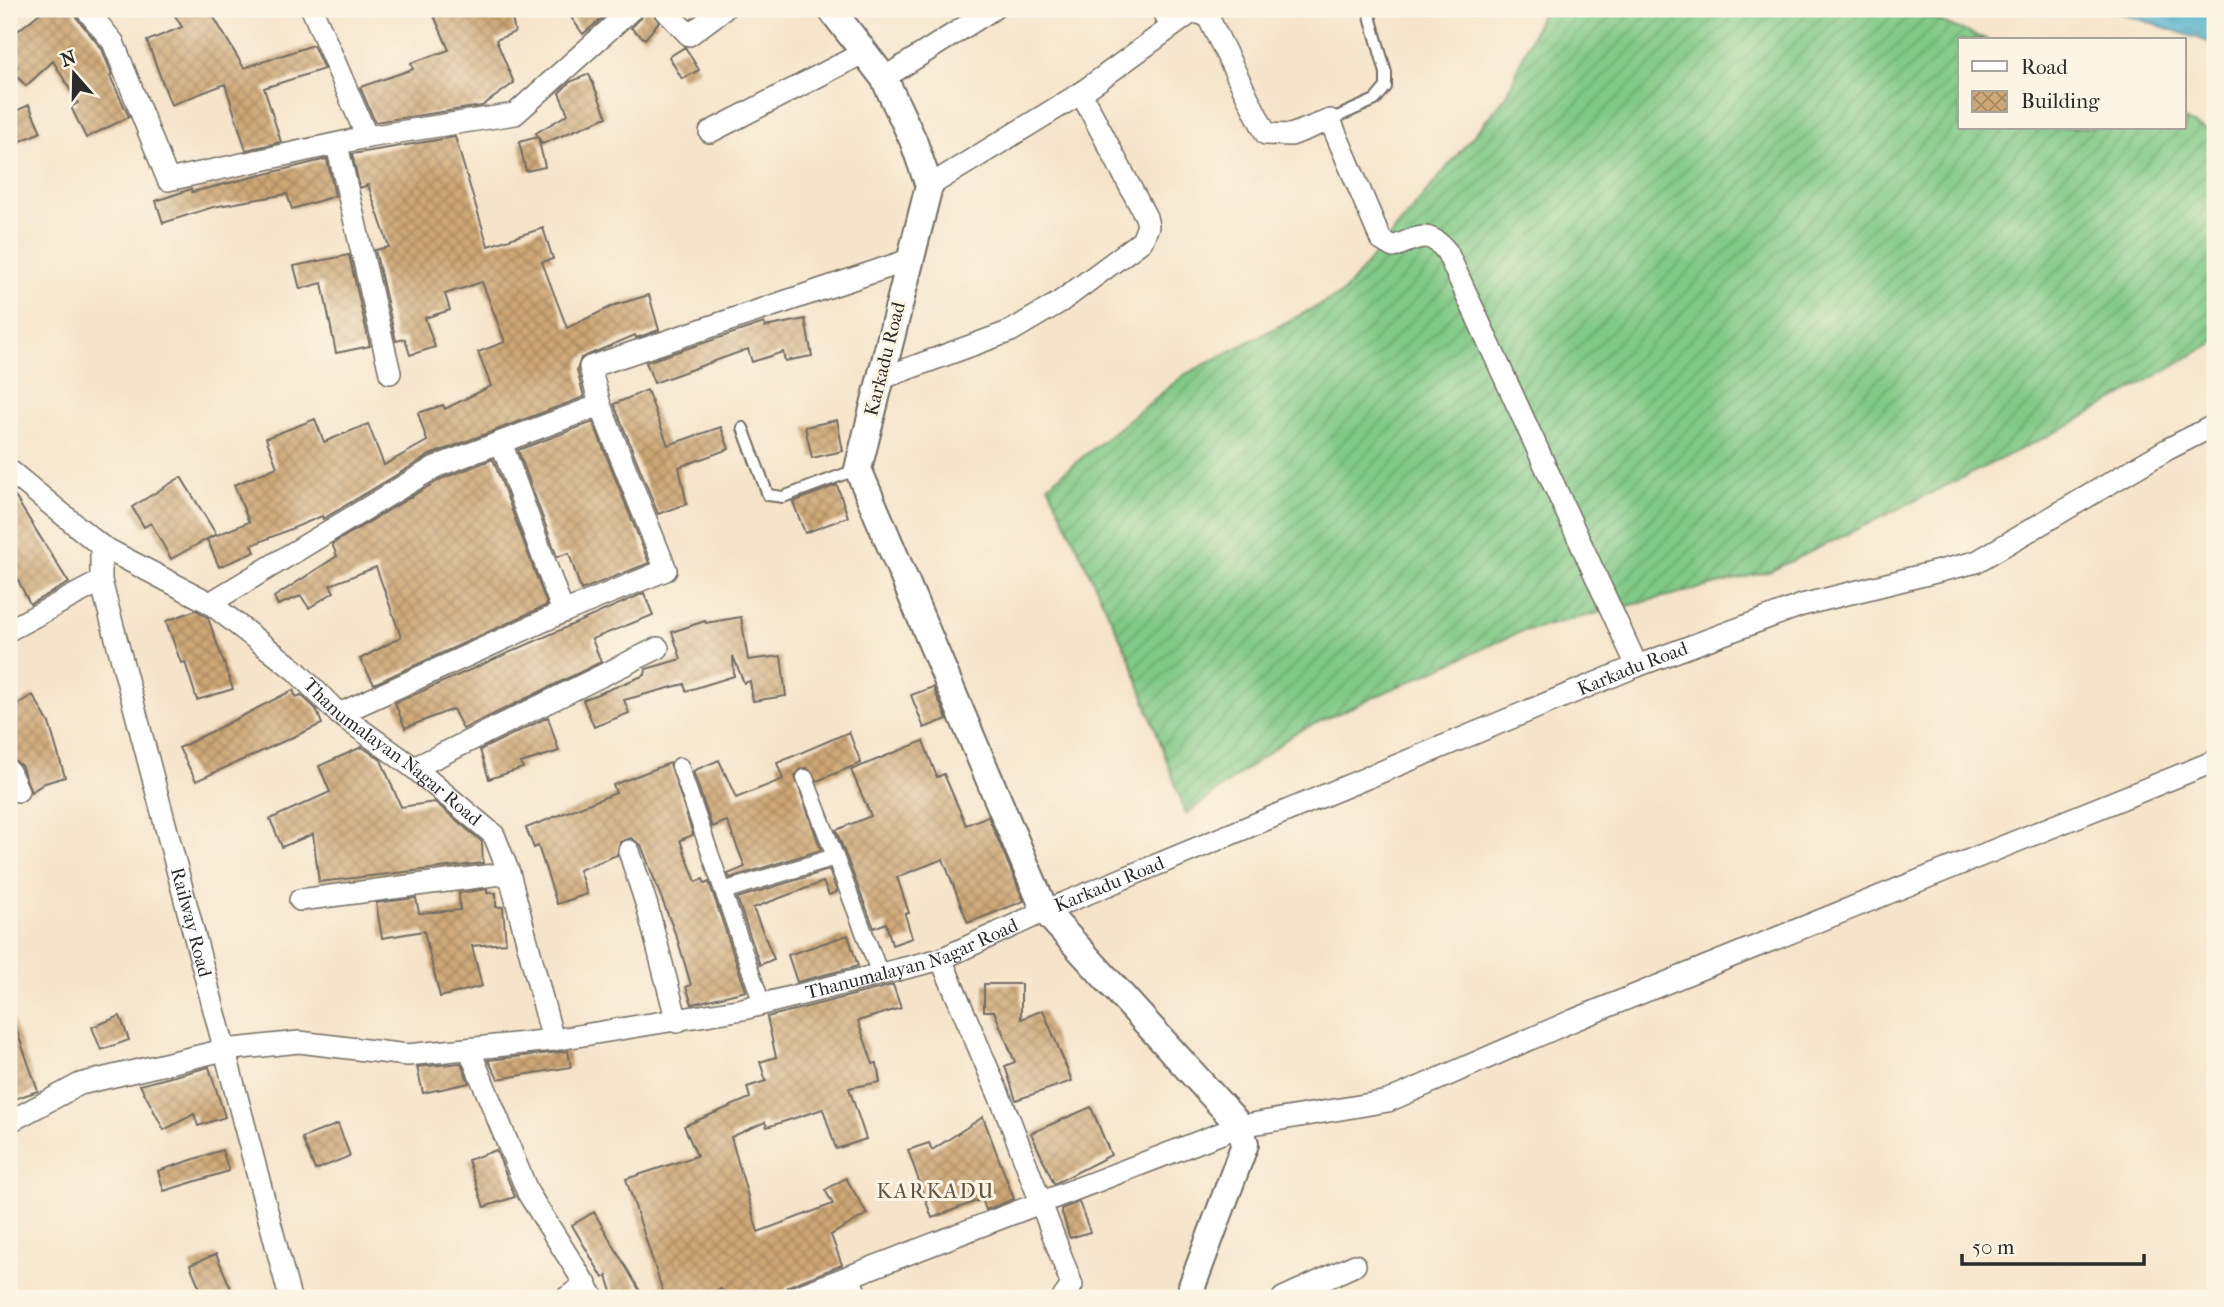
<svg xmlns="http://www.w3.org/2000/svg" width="2224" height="1307" font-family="'IM FELL French Canon',serif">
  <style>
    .garden { fill: url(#garden-furrows); stroke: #567a58; stroke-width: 2 }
    .water { fill: url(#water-ripples); stroke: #3b6c7a; stroke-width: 2 }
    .building { fill: url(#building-cross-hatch) }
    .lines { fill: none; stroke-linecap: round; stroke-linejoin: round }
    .service-casing { stroke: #726c63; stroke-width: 14 }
    .pedestrian-casing { stroke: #726c63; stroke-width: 19 }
    .minor-casing { stroke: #726c63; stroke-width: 24 }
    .tertiary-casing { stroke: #726c63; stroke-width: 30 }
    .service { stroke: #fff; stroke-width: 10 }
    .pedestrian { stroke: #fff; stroke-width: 16 }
    .minor { stroke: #fff; stroke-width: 21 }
    .tertiary { stroke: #fff; stroke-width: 26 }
    .labels { text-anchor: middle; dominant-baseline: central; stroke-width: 6; stroke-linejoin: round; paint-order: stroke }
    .street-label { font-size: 19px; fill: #2b2b2b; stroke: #fcf5e5 }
    .neighbourhood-label { font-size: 21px; letter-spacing: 2px; fill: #645645; stroke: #fcf5e5 }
  </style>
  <defs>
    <pattern id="garden-furrows" width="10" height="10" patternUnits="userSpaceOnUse" patternTransform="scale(1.75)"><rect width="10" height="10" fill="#80c986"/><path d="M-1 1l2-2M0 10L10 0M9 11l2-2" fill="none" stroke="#69a36e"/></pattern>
    <pattern id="water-ripples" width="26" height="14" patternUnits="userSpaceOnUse" patternTransform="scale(1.75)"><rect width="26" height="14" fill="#4baeca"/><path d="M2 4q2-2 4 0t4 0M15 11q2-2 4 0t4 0" fill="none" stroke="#3f8ea4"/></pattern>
    <pattern id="building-cross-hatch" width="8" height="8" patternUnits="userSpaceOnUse" patternTransform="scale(1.75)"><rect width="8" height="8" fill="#cea776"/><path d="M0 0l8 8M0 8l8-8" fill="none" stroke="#a78861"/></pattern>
  </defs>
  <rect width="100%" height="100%" fill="#fcf5e5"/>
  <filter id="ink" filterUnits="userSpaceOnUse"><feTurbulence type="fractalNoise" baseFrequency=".0143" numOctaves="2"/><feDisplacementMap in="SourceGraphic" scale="14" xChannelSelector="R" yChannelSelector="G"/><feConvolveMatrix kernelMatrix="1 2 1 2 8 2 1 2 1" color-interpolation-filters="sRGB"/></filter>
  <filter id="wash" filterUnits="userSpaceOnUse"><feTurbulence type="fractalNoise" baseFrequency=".00686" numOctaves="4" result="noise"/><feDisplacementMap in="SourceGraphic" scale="28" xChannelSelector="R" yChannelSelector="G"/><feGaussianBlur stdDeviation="1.57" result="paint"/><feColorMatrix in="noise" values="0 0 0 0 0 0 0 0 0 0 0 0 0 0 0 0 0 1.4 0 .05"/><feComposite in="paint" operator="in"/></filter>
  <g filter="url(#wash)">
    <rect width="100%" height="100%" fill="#f6e4ca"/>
    <path class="garden" d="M1543 9H1908L1988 40H1960V128H2184V120L2215 133V342L2064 428 1771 571 1520 632 1296 732 1186 814 1130 659 1048 485 1184 375 1343 293 1507 95Z"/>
    <path class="water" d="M2109 9H2215V44Z"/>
    <g id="blocks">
      <path class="building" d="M45 9H73L76 17 102 49 112 75 110 76 129 117 86 138 71 107 78 103 53 61 26 86 12 71 17 67 9 57V38Z
        M171 9H209L244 68 313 45 324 69 264 88 281 142 246 150 225 84 171 105 147 41 182 27Z
        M431 9H510L515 32 496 40 514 83 482 106 375 122 360 87 413 69 411 63 449 50Z
        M565 9H613L583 34Z
        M645 9 651 11 659 22 645 39 631 28 641 18Z
        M685 47 699 70 682 79 669 57Z
        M589 74 607 117 542 144 536 133 568 114 559 93 570 82Z
        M29 105 41 132 19 142 9 114Z
        M455 137 488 246 543 228 553 259 542 262 567 328 615 305 649 295 659 330 636 338 635 335 581 358 577 370 584 397 430 455 323 519 322 516 252 545 255 552 219 567 207 539 249 522 234 485 277 467 266 438 315 419 324 442 368 424 384 465 427 441 418 413 443 405 445 409 491 386 478 352 505 342 482 282 445 294 450 310 425 318 435 347 410 355 405 339 396 341 375 250 389 247 368 185 360 188 352 154Z
        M538 137 545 167 526 171 519 142Z
        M327 159 335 196 292 209 287 194 213 207 163 223 156 201 191 189 192 192Z
        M349 255 370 346 336 353 322 283 300 289 294 266Z
        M805 319 812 356 785 361 783 352 752 362 748 349 654 383 646 362 764 323 765 327Z
        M647 390 668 445 721 427 729 449 679 467 687 504 658 514 614 404Z
        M837 420 843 451 812 458 805 427Z
        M593 422 649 563 581 590 569 553 557 557 518 450Z
        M493 459 547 605 374 684 360 659 401 637 376 567 330 585 334 592 309 608 301 596 278 605 274 597 337 556 332 544 441 479Z
        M181 477 216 534 171 559 151 523 144 527 132 507Z
        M837 485 848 517 805 533 793 502Z
        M9 487 69 583 30 604 17 578 9 583Z
        M644 593 653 615 592 639 601 662 463 729 453 709 405 728 395 703Z
        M196 610 208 618 233 689 197 700 185 662 181 663 166 621Z
        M741 617 748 660 781 656 786 696 753 701 750 681 744 683 733 656 734 676 686 691 684 684 624 700 629 713 594 727 583 700 645 675 646 669 681 659 672 632 705 621 706 623Z
        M933 687 947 719 924 728 911 695Z
        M293 690 296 697 301 695 316 709 322 724 196 781 179 748Z
        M33 695 49 723 65 777 45 783 31 792 21 765 9 758V709Z
        M548 717 559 751 521 763 523 768 489 779 480 750Z
        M849 732 861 763 817 781 807 768 801 769 795 776 821 850 730 878 728 874 745 867 727 821 712 827 693 771 719 760 736 798 783 779 777 763Z
        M923 741 937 777 944 774 966 825 988 816 1024 901 968 923 943 859 897 877 909 913 905 914 912 938 892 945 886 923 874 928 836 830 871 816 851 770Z
        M362 747 381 760 401 807 435 802 482 842 483 863 319 882 313 834 282 847 270 819 330 792 319 766Z
        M670 763 693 835 680 840 696 882 703 879 705 884 709 882 746 991 692 1004 686 987 691 985 678 941 641 845 631 838 620 842 617 855 579 870 587 894 557 904 538 846 534 848 526 828 616 793 613 785Z
        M829 870 837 892 829 895 823 882 753 908 774 959 760 965 737 898Z
        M487 889V893H496V907H503L506 943 472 946 482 986 440 997 424 931 382 938 376 903 416 898 419 913 460 910 459 893Z
        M848 935 858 966 797 982 788 955Z
        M984 984H1021V1019L1043 1010 1072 1081 1016 1100 1005 1066 1015 1062 994 1011H984Z
        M893 985 901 1008 858 1021 873 1064 877 1063 880 1082 849 1088 866 1139 836 1149 823 1109 767 1127 765 1122 731 1137 758 1232 833 1204 825 1190 846 1178 867 1214 831 1235 842 1265 788 1286 780 1295 772 1298H724L721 1289 692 1298H665L626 1179 697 1156 684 1126 750 1098 747 1087 766 1081 760 1062 776 1057 767 1017Z
        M120 1016 129 1040 101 1050 92 1027Z
        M9 1017H12L38 1091 14 1099 9 1085Z
        M568 1051 571 1067 498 1079 488 1060Z
        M461 1063 469 1083 423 1093 417 1067Z
        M209 1067 225 1117 198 1126 194 1114 164 1130 140 1085Z
        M1091 1107 1111 1155 1054 1184 1031 1133Z
        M983 1117 1014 1199 986 1210 982 1199 932 1218 908 1150 929 1143 932 1150Z
        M338 1124 350 1156 315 1170 302 1138Z
        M222 1150 229 1171 164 1191 158 1171Z
        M496 1150 515 1197 484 1207 468 1160Z
        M1079 1202 1090 1232 1070 1238 1061 1209Z
        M594 1212 644 1298H614L607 1276 603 1278 572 1225Z
        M216 1254 235 1298H204L190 1265Z"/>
    </g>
  </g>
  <g filter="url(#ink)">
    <use href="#blocks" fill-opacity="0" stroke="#726c63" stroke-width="2"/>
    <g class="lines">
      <g class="service-casing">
        <path id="service" d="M1157 9 1167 32
          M1330 120 1375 100 1386 87V73L1368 9
          M743 428 768 495 783 497 858 469"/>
      </g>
      <g class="pedestrian-casing">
        <path id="pedestrian" d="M680 766 762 1004
          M805 778 880 974
          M723 891 835 857"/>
      </g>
      <g class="minor-casing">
        <g id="minor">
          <path d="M86 9 113 42 168 180 367 137 515 114 632 9"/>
          <path d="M312 9 367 137"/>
          <path d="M664 9 689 35 724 9"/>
          <path d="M884 78 993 9"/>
          <path d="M710 132 865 52"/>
          <path d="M337 145 390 373"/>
          <path d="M929 186 1081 93 1192 12 1207 15 1266 134 1291 135 1330 120 1381 240 1393 247C1418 238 1428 228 1447 252L1637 666"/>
          <path d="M880 379 1011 331 1060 302 1142 241 1148 226 1146 217 1081 93"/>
          <path d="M501 442 563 612"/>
          <path id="s1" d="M9 470 101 546 210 603 295 670 339 714 414 768 494 835 509 873 553 1040 743 1009 941 959 1045 911 1637 666 1802 605 1976 562 2168 449 2215 425"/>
          <path id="s2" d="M101 546V581L290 1298"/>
          <path d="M210 603 435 467 600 405"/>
          <path d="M9 630 101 581"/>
          <path d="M339 714 563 612 666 570 600 405 590 367 909 260"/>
          <path d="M414 768 658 648"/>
          <path d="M9 771 18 791"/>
          <path d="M629 851 647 906 677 1022"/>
          <path d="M300 900 509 873"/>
          <path d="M941 959 1010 1121 1072 1285 1063 1298"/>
          <path d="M470 1051 528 1193 594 1298"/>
          <path d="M9 1122 80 1084 224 1050 299 1042 407 1055 553 1040"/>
          <path d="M849 1276 857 1298"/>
          <path d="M566 1298 586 1284"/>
          <path d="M793 1298 1240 1126 1388 1101 1574 1020 2215 761"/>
          <path d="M1283 1298 1355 1265"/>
        </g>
      </g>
      <g class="tertiary-casing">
        <path id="tertiary" d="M831 9 884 78 913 140 929 186 858 469 1045 911 1240 1126 1245 1144 1192 1286 1193 1298"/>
      </g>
      <use href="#service" class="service"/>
      <use href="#pedestrian" class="pedestrian"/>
      <use href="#minor" class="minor"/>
      <use href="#tertiary" class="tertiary"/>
    </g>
  </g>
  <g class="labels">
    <g class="street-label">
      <text transform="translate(885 359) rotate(-76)">Karkadu Road</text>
      <text stroke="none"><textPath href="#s1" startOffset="1970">Karkadu Road</textPath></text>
      <text stroke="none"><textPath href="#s1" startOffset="478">Thanumalayan Nagar Road</textPath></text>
      <text stroke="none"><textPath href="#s1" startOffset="1404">Karkadu Road</textPath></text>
      <text stroke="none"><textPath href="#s2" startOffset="388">Railway Road</textPath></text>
      <text stroke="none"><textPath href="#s1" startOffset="1192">Thanumalayan Nagar Road</textPath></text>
    </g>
    <g class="neighbourhood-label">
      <text x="936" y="1191">KARKADU</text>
    </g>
  </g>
  <rect width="2224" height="1307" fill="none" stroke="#fcf5e5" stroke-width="35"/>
  <rect x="1958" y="38" width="228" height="91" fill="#fcf5e5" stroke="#a8a49b" stroke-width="2"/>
  <rect x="1972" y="61" width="35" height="10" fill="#ffffff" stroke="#a8a49b" stroke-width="2"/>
  <text x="2021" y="74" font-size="21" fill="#2b2b2b">Road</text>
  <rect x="1972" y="91" width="35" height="21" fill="url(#building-cross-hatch)" stroke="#a8a49b" stroke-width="2"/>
  <text x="2021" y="108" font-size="21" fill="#2b2b2b">Building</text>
  <g transform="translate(74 74) rotate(340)" stroke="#fcf5e5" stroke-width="5" paint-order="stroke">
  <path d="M0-5L12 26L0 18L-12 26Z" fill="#2b2b2b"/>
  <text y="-10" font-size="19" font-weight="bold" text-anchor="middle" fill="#2b2b2b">N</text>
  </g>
  <path d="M1962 1254v10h182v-10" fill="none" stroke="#2b2b2b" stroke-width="3.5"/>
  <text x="1972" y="1254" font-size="21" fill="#2b2b2b" stroke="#fcf5e5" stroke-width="5" paint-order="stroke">50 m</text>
</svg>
